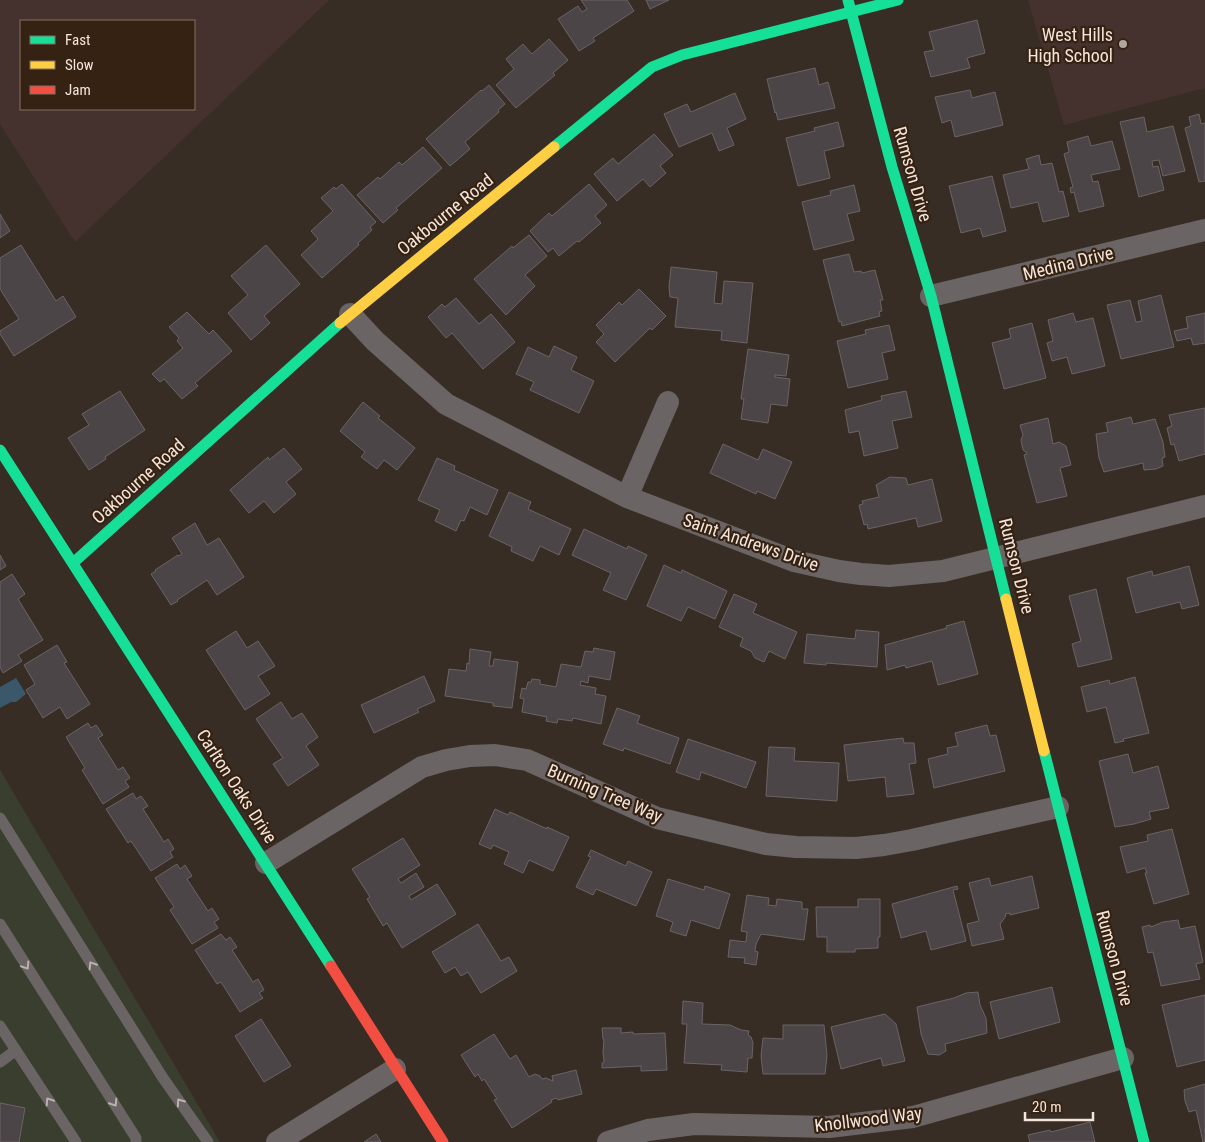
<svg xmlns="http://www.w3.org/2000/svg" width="1205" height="1142" font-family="'Roboto Condensed',sans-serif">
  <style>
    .education { fill: #45322f; fill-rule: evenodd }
    .green { fill: #393e2e }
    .water { fill: #3b576a }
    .building { fill: #4c4547; stroke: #6b6365 }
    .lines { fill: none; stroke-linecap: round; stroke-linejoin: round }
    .lane { stroke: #6a6465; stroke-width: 11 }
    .street { stroke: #6a6465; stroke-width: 22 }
    .fast { stroke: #16e098; stroke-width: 11 }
    .slow { stroke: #ffcf43; stroke-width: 11 }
    .jam { stroke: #f24e42; stroke-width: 11 }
    .oneway { stroke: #bcb1ac }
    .poi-dot { fill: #b2a59b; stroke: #362212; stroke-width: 2 }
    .labels { text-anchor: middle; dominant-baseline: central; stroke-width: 4.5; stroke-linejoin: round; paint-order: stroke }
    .poi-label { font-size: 18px; fill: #f3e5db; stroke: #362212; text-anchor: end }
    .street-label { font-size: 18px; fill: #f3e5db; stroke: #362212 }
  </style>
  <rect width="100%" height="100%" fill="#382d24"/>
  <path class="education" d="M0 0H329L75 242 0 124ZM194 21V109H21V21Z
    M1028 0H1205V88L1064 125Z"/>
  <path class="green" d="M0 770 220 1142H0Z"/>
  <path class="water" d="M16 678 26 694 16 702H11L0 708V687Z"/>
  <path class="building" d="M581 0H627L634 11 593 38 595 41 579 51 558 19 578 6 582 12 587 9Z
    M646 0H669L650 9Z
    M977 20 985 53 967 58 970 68 931 77 924 52 934 50 929 32Z
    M549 39 568 60 553 73 555 75 516 108 496 85 514 69 506 59 523 44 532 54Z
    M815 68 819 85 828 82 835 108 778 120 776 112 775 113 767 79Z
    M489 85 505 104 498 110 499 112 465 142 470 149 450 166 426 139 481 90 482 91Z
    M970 90 972 98 995 92 1003 125 955 137 951 120 942 123 935 97Z
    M735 93 746 119 727 128 734 145 719 151 712 133 679 147 664 114 687 104 691 112Z
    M1199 114 1201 124 1205 123V181L1199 182 1185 128 1191 126 1189 117Z
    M1144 117 1147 132 1173 126 1185 171 1163 176 1159 160 1152 161 1153 167 1158 166 1164 190 1139 197 1120 122Z
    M838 122 844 146 824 151 830 178 798 186 786 138 815 131 814 128Z
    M654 134 673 155 660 166 666 173 650 187 643 179 617 201 594 174 613 158 618 164Z
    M1088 136 1091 146 1112 141 1120 169 1091 175 1093 182 1098 181 1104 206 1079 212 1074 192 1071 193 1070 188 1073 187 1064 154 1069 152 1067 142Z
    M423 147 442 168 396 208 398 210 383 223 357 195 378 177 380 179 399 162 402 165Z
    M1039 155 1041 165 1052 163 1059 192 1063 191 1069 216 1043 222 1038 202 1011 208 1003 175 1029 169 1026 159Z
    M992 176 1006 231 983 237 980 228 961 233 949 186Z
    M342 184 376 222 370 227 372 230 358 243 359 245 322 278 301 255 318 239 311 231 333 211 321 198 334 187 336 189Z
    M589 184 607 205 595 216 601 223 579 242 577 241 559 256 553 248 548 252 530 231 549 213 552 216Z
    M854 185 860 211 847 214 854 240 814 250 802 202 831 195 830 191Z
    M0 214 10 231 0 238Z
    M529 235 547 256 525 275 535 286 506 315 474 279 512 246 513 248Z
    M21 245 56 301 63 296 76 317 14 356 0 334V331L19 319 0 289V258Z
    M266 245 300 284 264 316 270 323 251 340 228 313 248 295 231 276Z
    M849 254 854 272 861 271 862 273 875 270 883 300H880L882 311 879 312 880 316 842 326 841 321 839 322 823 260Z
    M671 267 717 272 714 303 722 304 724 281 753 283 747 343 721 340 722 331 675 327 678 298 670 297 669 287Z
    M639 289 666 316 652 330 650 328 615 362 596 342 604 334 596 325 619 302 622 305Z
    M1161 295 1174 347 1121 359 1107 305 1130 300 1136 322 1142 321 1138 301Z
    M456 298 479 324 491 314 515 342 483 369 452 333 446 338 428 317 442 304 445 307Z
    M187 312 209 334 213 330 232 351 195 383 198 386 182 399 164 379 160 382 152 374 183 348 177 341 179 338 169 327Z
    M1073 313 1076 322 1093 318 1105 366 1072 374 1067 357 1052 361 1047 343 1053 341 1048 320Z
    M1205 313V343L1193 345 1191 338 1177 341 1174 331 1188 328 1186 317Z
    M1032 323 1046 378 1004 389 992 343 1011 338 1009 329Z
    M889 325 895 350 882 353 888 379 848 388 837 341 866 334 865 330Z
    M554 346 577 357 571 370 594 381 579 413 530 390 534 382 516 374 528 347 549 357Z
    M748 349 789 355 786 376 775 375V377L790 379 787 406 771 404 768 423 741 419 744 399H741Z
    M120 391 145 430 105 457 106 459 89 470 68 438 89 425 82 414Z
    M906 391 912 417 892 421 898 448 864 456 859 431 849 433 845 410 882 400 881 396Z
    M363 402 380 416 378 418 415 448 397 470 384 460 377 469 361 457 365 452 340 431Z
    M1205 408V454L1179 461 1174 444 1171 445 1167 428 1172 426 1169 415Z
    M1131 417 1133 424 1155 419 1163 442 1165 457 1162 458 1163 466 1156 469 1144 470 1143 463 1104 472 1099 458 1096 434 1108 432 1106 423Z
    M1048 418 1053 444 1059 442 1066 446 1071 465 1060 468 1067 496 1037 503 1024 455 1027 454 1026 452 1023 450 1021 440 1023 435 1020 425Z
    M723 444 758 460 763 449 792 462 775 499 757 491 756 494 710 473Z
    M284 448 302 469 286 482 296 494 274 513 264 501 249 513 230 490 268 457 269 460Z
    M437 458 455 466 454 470 498 490 487 515 470 507 464 521 461 520 456 531 435 521 440 510 418 500Z
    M890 477 906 478 908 485 932 479 942 521 918 527 916 518 868 529 867 524 864 525 859 505 863 504 862 501 879 497 876 485Z
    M509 492 531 502 528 509 571 529 559 555 540 546 533 561 511 551 512 547 489 536Z
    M195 523 207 545 219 538 244 577 217 595 207 580 177 600 178 601 171 605 151 574 156 571 155 570 178 555 179 556 182 554 172 538Z
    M584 529 627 549 628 546 647 555 626 600 603 590 611 573 572 555Z
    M0 555 6 566 0 570Z
    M664 565 681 573 682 570 727 591 715 619 688 607 681 621 647 606Z
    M1189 566 1199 605 1182 609 1180 602 1136 613 1127 578 1152 571 1153 576Z
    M12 574 25 594 18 599 43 640 18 655 22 661 3 673 0 667V582Z
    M1096 589 1112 659 1078 667 1072 644 1081 641 1069 596Z
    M734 594 757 604 753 613 797 632 785 659 769 651 764 662 755 658 751 651 740 646 743 638 719 627Z
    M964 621 978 674 938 685 932 661 906 668 905 665 887 670 885 645 947 628 946 626Z
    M856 630 879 632 877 667 826 663V665L804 663 807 634 855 639Z
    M236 631 247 648 258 641 275 666 258 676 270 694 245 710 206 650Z
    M57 645 67 662 64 663 90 704 67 719 60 707 43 718 26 690 35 684 24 665Z
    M594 648 615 652 610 680 589 676 588 683 581 681 580 685 596 688 595 694 606 696 601 724 573 718 572 721 558 719 557 723 546 721 547 717 522 712 524 699 520 698 522 688 526 689 528 682H531L532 679 540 680V684L556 687 561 664 581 667 585 651 593 652Z
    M470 649 491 652 489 666H493L494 659 518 662 512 708 493 706V703L445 696 449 669 466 671 467 663 469 664Z
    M424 676 435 701 417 709 419 712 374 733 361 705Z
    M1135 677 1149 733 1123 739 1124 741 1115 743 1106 707 1087 712 1081 687 1109 680 1110 684Z
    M281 702 292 719 302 713 318 737 306 746 319 765 288 786 273 764 283 758 256 719Z
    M617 708 640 716 637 723 679 738 670 764 624 748 623 751 603 744Z
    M88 723 91 728 96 725 103 735 98 738 118 770 123 767 130 778 125 781 129 787 103 804 82 770 85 768 66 737Z
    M987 725 990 736 996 735 1005 771 934 788 928 759 948 754 947 748 958 746 955 733Z
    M903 738 904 743H914L916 763 909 764 914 794 887 797 885 777 848 781 844 745Z
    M688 739 756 762 746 788 701 772 699 780 676 772Z
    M769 747 795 748 794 761 839 763 837 801 766 796Z
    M1128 754 1133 773 1158 766 1169 808 1149 812 1151 819 1134 824 1115 827 1099 761Z
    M133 793 136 799 141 796 148 806 143 809 164 842 168 839 174 849 170 852 173 857 151 871 131 841 128 843 106 809Z
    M495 809 508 815 510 812 547 829V827L569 837 553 871 529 860 523 873 504 864 509 852 493 845 491 849 479 844Z
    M1172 829 1189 894 1154 904 1145 873H1147L1145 868 1127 873 1120 847 1148 841 1147 835Z
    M403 838 420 865 398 879 401 883 416 873 424 887 409 896 411 900 437 884 456 914 402 948 387 923 383 926 367 899 370 897 352 869Z
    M591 850 626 866 628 861 652 872 636 906 596 889 593 895 576 887 591 857 588 856Z
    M177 864 180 869 185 865 192 876 187 879 208 911 212 908 219 919 214 922 218 928 192 944 170 910 174 907 155 878Z
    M1032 876 1039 908 1010 915V913L1005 914 1006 916 1000 924 1004 939 972 946 967 924 979 921 969 883 989 878 991 886Z
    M668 879 704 890 705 886 730 894 719 929 691 920 686 936 670 931 673 922 656 916Z
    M957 886 958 889 953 890 966 941 931 950 926 931 901 938 892 904Z
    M747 895 769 898 768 905 776 906 777 899 802 902V909H808L804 940 761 934 756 944 755 951 758 952 756 965 744 963 745 958 728 957 730 940 746 942 747 932 741 931Z
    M858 899H880V937H878V948L855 949V952H827V937H817L816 907H858Z
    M1178 920 1180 929 1195 926 1203 962 1196 964 1200 979 1161 986 1153 952 1148 953 1142 927 1150 925 1151 927 1163 922Z
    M478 924 501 961 509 957 517 971 481 993 468 972 461 976 455 967 445 973 432 952Z
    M221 934 226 940 230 937 237 947 232 950 253 982 258 979 264 990 259 993 263 998 240 1012 221 982 217 984 195 950Z
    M1052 987 1060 1022 999 1039 990 1002Z
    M978 992 980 1005 986 1018 987 1033 945 1044 946 1051 939 1055 928 1054 921 1034 917 1007 954 998 966 993Z
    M1205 995V1060L1177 1067 1162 1005Z
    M683 1001 703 1003 702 1024 730 1025 741 1030 749 1031 748 1035 751 1037 753 1043 752 1058H748L747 1072 721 1070 722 1065 684 1063 687 1024H682Z
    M885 1014 896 1024 905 1061 883 1066 881 1058 841 1069 831 1027Z
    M261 1019 291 1066 264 1082 235 1036Z
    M783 1025H824L827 1056 825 1074H763L761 1056 763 1038 783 1039Z
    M602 1028H621V1033L633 1032V1034L665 1033 667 1070 641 1071V1066L602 1068V1063L604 1062 603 1052 604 1039H603Z
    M494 1034 510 1059 516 1055 529 1077 535 1074 540 1076 542 1079 546 1078 553 1081 552 1076 576 1070 582 1094 558 1100 556 1098 551 1100 552 1102 512 1128 494 1100 497 1099 484 1079 482 1081 478 1074 475 1077 461 1055Z
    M1205 1084V1142H1203L1196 1110 1189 1112 1185 1101 1184 1090Z
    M0 1103 25 1108 19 1142H0Z
    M1090 1122 1095 1142H1030L1028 1135 1050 1130 1051 1132Z
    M376 1134 381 1142H364Z"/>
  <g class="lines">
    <path class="lane" d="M0 818 163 1078 208 1142
      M0 924 136 1138V1142
      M0 1026 76 1142
      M0 1062 16 1050"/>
    <path class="street" d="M931 296 1205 230
      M350 314 375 341 446 404 627 497 794 561 839 571 861 574 889 576 943 571 1205 506
      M627 497 668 402
      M266 863 422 767 446 760 470 756 495 755 527 760 657 818 766 844 796 847 856 848 884 845 912 840 1058 807
      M277 1142 395 1069
      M608 1142 648 1130 694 1124 829 1127 913 1117 1123 1058"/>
    <path class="fast" d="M848 0 892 167 931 296 1006 599
      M554 147 652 67 682 55 898 0
      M0 450 331 966
      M73 563 340 323
      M1044 751 1144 1142"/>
    <path class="slow" d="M340 323 554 147
      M1006 599 1044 751"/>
    <path class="jam" d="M331 966 443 1142"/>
  </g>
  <defs><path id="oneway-chevron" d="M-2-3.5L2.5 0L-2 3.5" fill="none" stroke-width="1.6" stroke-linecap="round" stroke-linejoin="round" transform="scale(1.25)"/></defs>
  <g class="oneway">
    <use href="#oneway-chevron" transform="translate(92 965) rotate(-122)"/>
    <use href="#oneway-chevron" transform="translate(26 966) rotate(57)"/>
    <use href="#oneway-chevron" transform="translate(49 1101) rotate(-123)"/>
    <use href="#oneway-chevron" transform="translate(180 1102) rotate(-125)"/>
    <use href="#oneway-chevron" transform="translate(114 1103) rotate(57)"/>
  </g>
  <circle class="poi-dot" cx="1123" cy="44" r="5"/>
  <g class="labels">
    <g class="poi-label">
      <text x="1113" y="34">West Hills<tspan x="1113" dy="21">High School</tspan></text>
    </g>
    <g class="street-label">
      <text transform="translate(913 174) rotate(74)">Rumson Drive</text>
      <text transform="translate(445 214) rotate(-39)">Oakbourne Road</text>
      <text transform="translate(1068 263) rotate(-14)">Medina Drive</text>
      <text transform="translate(138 481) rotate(-42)">Oakbourne Road</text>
      <text transform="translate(751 542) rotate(19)">Saint Andrews Drive</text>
      <text transform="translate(1017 566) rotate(76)">Rumson Drive</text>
      <text transform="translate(237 786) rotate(57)">Carlton Oaks Drive</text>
      <text transform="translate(605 793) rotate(23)">Burning Tree Way</text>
      <text transform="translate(1115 958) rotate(75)">Rumson Drive</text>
      <text transform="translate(868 1119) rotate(-7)">Knollwood Way</text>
    </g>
  </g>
  <rect x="20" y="20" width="175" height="90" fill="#362212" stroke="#827062"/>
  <rect x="30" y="36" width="25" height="8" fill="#16e098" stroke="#827062"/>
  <text x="65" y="45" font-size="15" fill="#f3e5db">Fast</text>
  <rect x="30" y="61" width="25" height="8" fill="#ffcf43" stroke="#827062"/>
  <text x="65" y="70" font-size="15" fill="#f3e5db">Slow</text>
  <rect x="30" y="86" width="25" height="8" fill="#f24e42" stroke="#827062"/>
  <text x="65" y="95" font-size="15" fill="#f3e5db">Jam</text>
  <path d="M1025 1112v8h68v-8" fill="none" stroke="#f3e5db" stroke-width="2.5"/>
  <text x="1032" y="1112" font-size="15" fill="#f3e5db" stroke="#362212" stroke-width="4" paint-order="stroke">20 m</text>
</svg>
